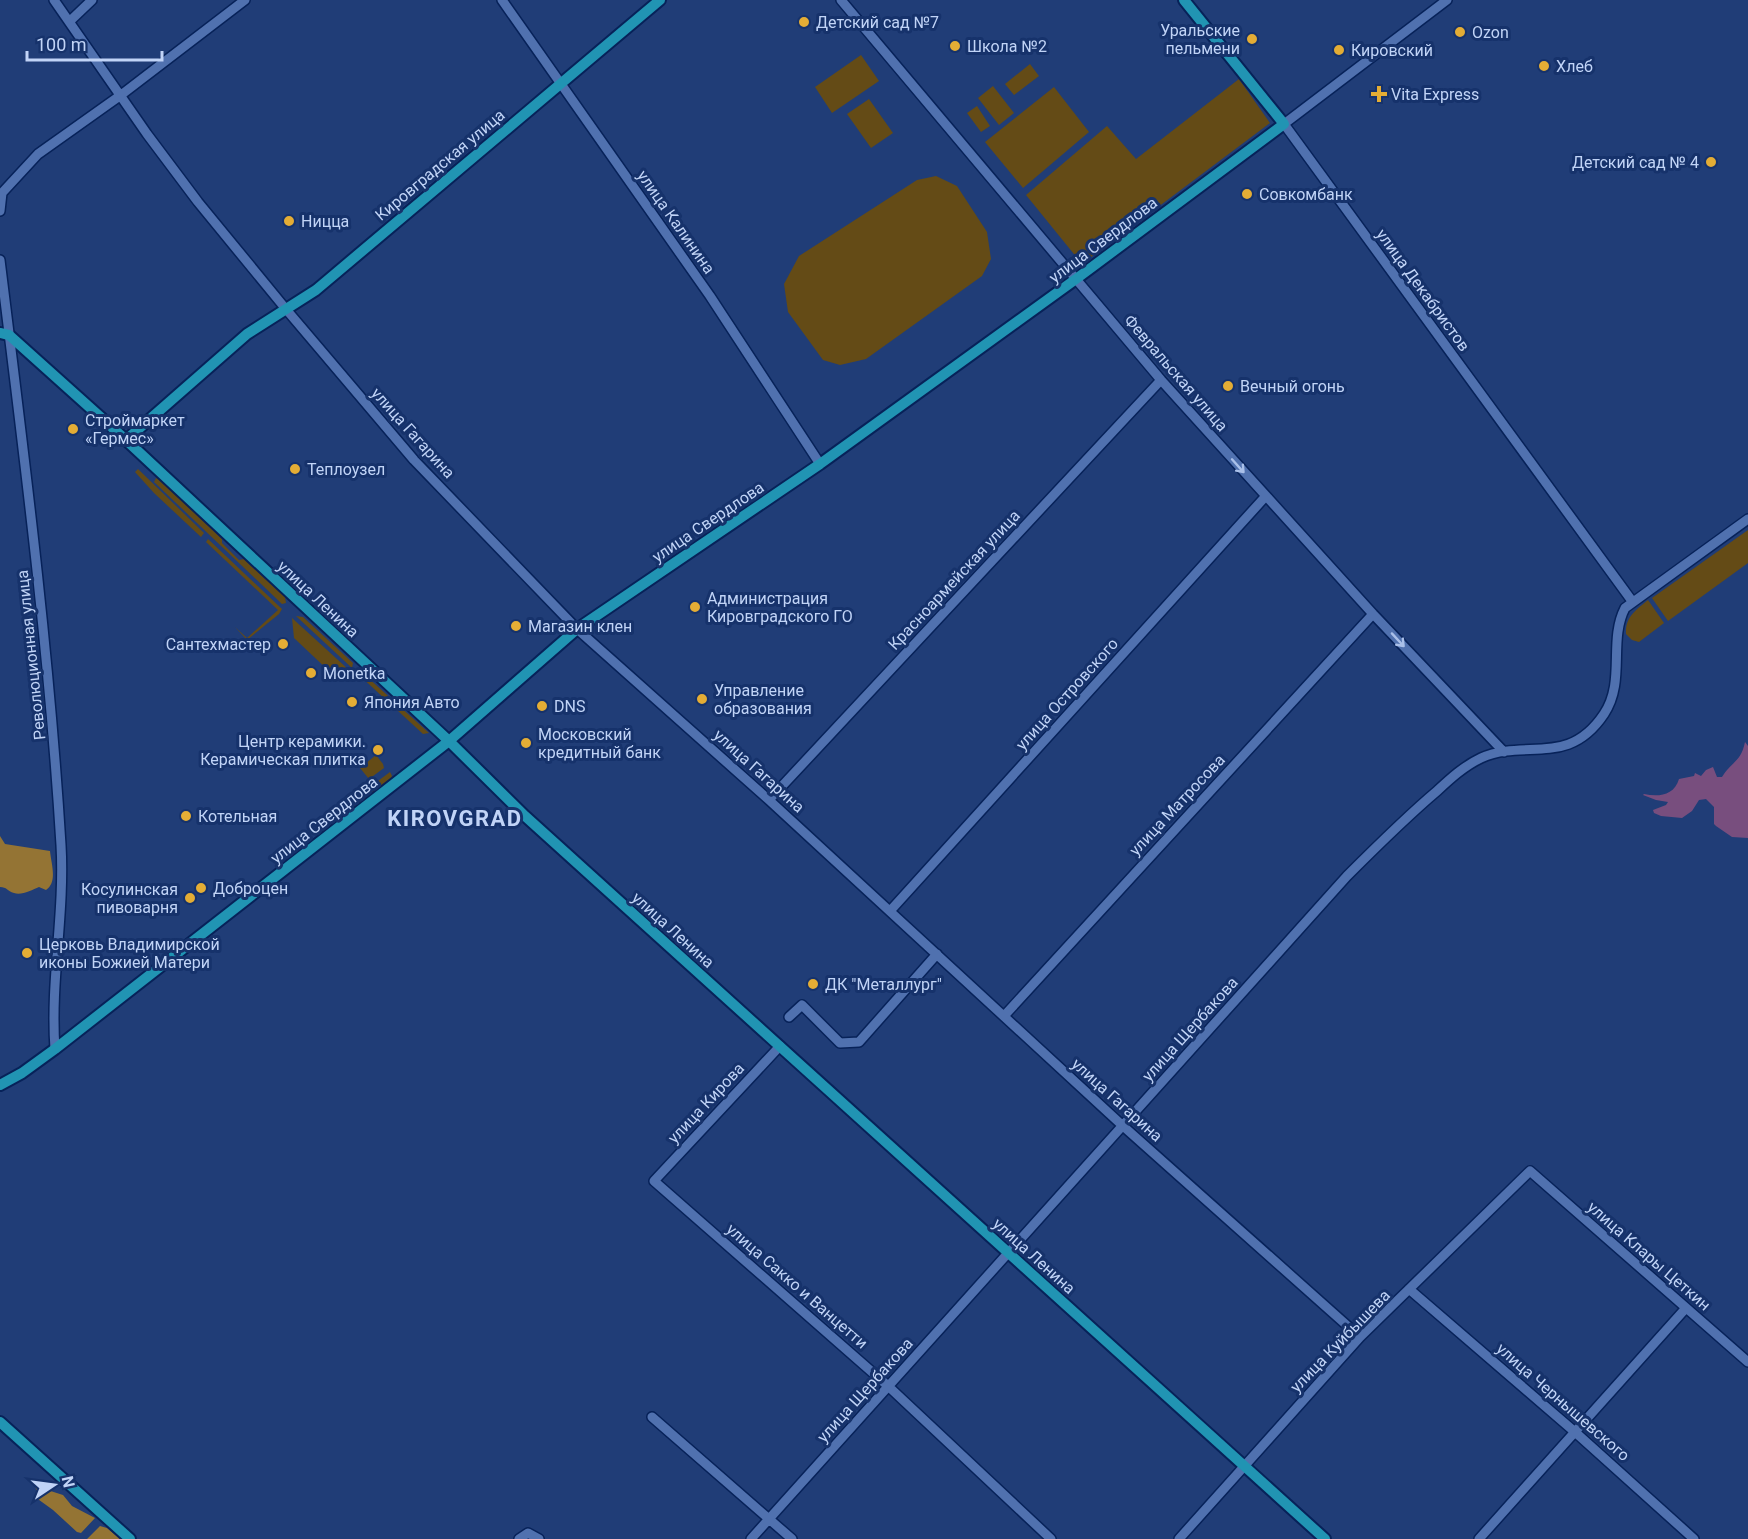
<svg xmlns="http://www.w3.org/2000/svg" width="1748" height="1539" font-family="Roboto,sans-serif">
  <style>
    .green { fill: #644b16 }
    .forest { fill: #947434 }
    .water { fill: #784e7e }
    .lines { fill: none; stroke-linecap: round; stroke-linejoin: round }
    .minor-casing { stroke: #072259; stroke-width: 12 }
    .major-casing { stroke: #072259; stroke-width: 14 }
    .minor { stroke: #5071af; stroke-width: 9 }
    .major { stroke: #2194b3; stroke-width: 10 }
    .oneway { stroke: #aac0e9 }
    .poi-dot { fill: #e4ad35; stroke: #16326b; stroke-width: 2 }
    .labels { text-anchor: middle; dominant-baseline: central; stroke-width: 6; stroke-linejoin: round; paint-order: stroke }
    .poi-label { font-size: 16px; fill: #c1d4f7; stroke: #16326b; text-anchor: start }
    .street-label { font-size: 16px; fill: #c1d4f7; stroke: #16326b }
    .district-label { font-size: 22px; font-weight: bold; letter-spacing: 1.5px; fill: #c1d4f7; stroke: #16326b }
  </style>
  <rect width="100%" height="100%" fill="#203d77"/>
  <path class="green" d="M861 55 879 81 832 113 815 87Z
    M1030 64 1039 76 1014 95 1005 84Z
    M1239 79 1270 123 1082 264 1026 195 1107 126 1136 159Z
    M993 86 1014 113 999 125 978 98Z
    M1054 87 1089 132 1023 188 985 142Z
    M869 99 893 133 871 148 847 114Z
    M977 106 990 126 981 132 967 113Z
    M936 176 957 186 987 232 991 259 982 276 866 359 840 365 823 360 788 312 784 284 799 256 917 180Z
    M138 469 204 533 201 537 154 493 135 472Z
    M156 478 159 479 222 539V543L239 560 244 559 285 597 286 603 282 604 154 482Z
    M1748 530V563L1668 621 1652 598Z
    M208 539 282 609 279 614 247 640 235 627 247 638 278 610 206 542Z
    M1648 600 1664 623 1639 642 1632 640 1626 634C1625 617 1636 610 1648 600Z
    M296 616 303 617 353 663 352 668Z
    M292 618 349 670V672L343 677 333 669 330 672 294 638Z
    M361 673 365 675 429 733 423 734 359 675Z
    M376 755 383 764 384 768 369 779 360 768Z
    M390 772 392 776 390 780 336 822H331V816Z"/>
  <path class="forest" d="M0 836 5 844 50 851C51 863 58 882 46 890L39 887C32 890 21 896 14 893 7 891 7 887 0 887Z
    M35 1486 63 1495 72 1506 95 1518 81 1533 77 1532 53 1510 35 1497 38 1495Z
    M100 1526 107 1528 120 1539H87Z"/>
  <path class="water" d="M1745 742 1748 746V838L1732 837 1716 826 1714 824V807L1706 799 1699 800 1692 811 1682 818 1661 816 1654 813 1653 810 1666 805 1668 802 1656 800 1643 795 1644 794C1658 797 1674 796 1679 779L1694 776 1695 773 1701 776 1706 770 1713 767 1717 777H1722C1732 761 1741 762 1745 742Z"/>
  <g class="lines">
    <g class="minor-casing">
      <path id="minor" d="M54 0 147 134 198 202 285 308 414 460 577 629 769 800 1123 1126 1360 1337
        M502 0 710 296 820 464
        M841 0 1161 380 1373 614 1504 752
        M1447 0 1284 124 1632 601
        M70 21 92 0
        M0 211 2 193 38 154 121 95 245 0
        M0 260C24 455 49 649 61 845 65 913 50 981 55 1049
        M769 800 1161 380
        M890 911 1265 497
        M1004 1016 1373 614
        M789 1017 802 1005 840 1043 859 1042 937 954
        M780 1046 654 1181 888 1386 1051 1539
        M1409 1289 1575 1432 1694 1539
        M652 1417 792 1539
        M519 1539 528 1533 539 1539
        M751 1539 1347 876C1376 847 1405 818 1437 791 1450 779 1464 766 1481 758 1526 738 1568 768 1604 714 1626 681 1608 641 1625 608L1748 519
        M1179 1539 1360 1337 1530 1171 1748 1362
        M1479 1539 1686 1308"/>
    </g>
    <g class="major-casing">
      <path id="major" d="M0 333 9 335 126 440 449 741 525 816 1325 1539
        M126 440 247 334 316 290 660 0
        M0 1085 22 1073 55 1049 449 741 577 629 820 464 1076 279 1284 124 1184 0
        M0 1422 130 1539"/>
    </g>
    <use href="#minor" class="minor"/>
    <use href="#major" class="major"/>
  </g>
  <defs><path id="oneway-shaft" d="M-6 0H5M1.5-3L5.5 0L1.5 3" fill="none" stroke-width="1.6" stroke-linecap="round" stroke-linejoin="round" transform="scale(1.5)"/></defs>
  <g class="oneway">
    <use href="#oneway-shaft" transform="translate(1238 466) rotate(48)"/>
    <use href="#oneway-shaft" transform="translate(1398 640) rotate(47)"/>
  </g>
  <g class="poi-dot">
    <circle cx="804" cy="22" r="6"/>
    <circle cx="1460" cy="32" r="6"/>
    <circle cx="1252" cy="39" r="6"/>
    <circle cx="955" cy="46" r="6"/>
    <circle cx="1339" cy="50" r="6"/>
    <circle cx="1544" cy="66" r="6"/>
    <path d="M1376 85h6v6h6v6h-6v6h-6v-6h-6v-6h6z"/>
    <circle cx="1711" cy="162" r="6"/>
    <circle cx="1247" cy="194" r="6"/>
    <circle cx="289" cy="221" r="6"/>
    <circle cx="1228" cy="386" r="6"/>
    <circle cx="73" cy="429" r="6"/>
    <circle cx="295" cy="469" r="6"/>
    <circle cx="695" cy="607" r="6"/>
    <circle cx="516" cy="626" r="6"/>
    <circle cx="283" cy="644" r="6"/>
    <circle cx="311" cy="673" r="6"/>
    <circle cx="702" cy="699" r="6"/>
    <circle cx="352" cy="702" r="6"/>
    <circle cx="542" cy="706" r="6"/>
    <circle cx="526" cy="743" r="6"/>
    <circle cx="378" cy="750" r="6"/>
    <circle cx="186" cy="816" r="6"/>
    <circle cx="201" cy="888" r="6"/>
    <circle cx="190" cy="898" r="6"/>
    <circle cx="27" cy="953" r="6"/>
    <circle cx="813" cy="984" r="6"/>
  </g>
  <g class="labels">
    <g class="poi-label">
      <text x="816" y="22">Детский сад №7</text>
      <text x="1240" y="30" text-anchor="end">Уральские<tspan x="1240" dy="18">пельмени</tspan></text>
      <text x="1472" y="32">Ozon</text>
      <text x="967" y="46">Школа №2</text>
      <text x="1351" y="50">Кировский</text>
      <text x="1556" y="66">Хлеб</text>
      <text x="1391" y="94">Vita Express</text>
      <text x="1699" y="162" text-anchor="end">Детский сад № 4</text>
      <text x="1259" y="194">Совкомбанк</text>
      <text x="301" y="221">Ницца</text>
      <text x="1240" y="386">Вечный огонь</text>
      <text x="85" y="420">Строймаркет<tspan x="85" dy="18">«Гермес»</tspan></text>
      <text x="307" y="469">Теплоузел</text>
      <text x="707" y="598">Администрация<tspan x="707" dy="18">Кировградского ГО</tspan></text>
      <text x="528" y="626">Магазин клен</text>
      <text x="271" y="644" text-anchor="end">Сантехмастер</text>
      <text x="323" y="673">Monetka</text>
      <text x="714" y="690">Управление<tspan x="714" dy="18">образования</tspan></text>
      <text x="364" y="702">Япония Авто</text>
      <text x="554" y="706">DNS</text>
      <text x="538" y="734">Московский<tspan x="538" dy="18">кредитный банк</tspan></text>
      <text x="366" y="741" text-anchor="end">Центр керамики.<tspan x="366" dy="18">Керамическая плитка</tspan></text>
      <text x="198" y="816">Котельная</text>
      <text x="213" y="888">Доброцен</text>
      <text x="178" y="889" text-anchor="end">Косулинская<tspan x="178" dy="18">пивоварня</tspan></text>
      <text x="39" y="944">Церковь Владимирской<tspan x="39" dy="18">иконы Божией Матери</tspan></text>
      <text x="825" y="984">ДК "Металлург"</text>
    </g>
    <g class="street-label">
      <text transform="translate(440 165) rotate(-40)">Кировградская улица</text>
      <text transform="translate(676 222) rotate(55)">улица Калинина</text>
      <text transform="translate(1103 240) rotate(-37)">улица Свердлова</text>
      <text transform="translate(1423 290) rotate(54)">улица Декабристов</text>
      <text transform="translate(1176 373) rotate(49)">Февральская улица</text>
      <text transform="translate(413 433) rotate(48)">улица Гагарина</text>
      <text transform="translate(708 522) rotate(-34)">улица Свердлова</text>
      <text transform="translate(954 580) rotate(-47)">Красноармейская улица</text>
      <text transform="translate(318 599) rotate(43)">улица Ленина</text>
      <text transform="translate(31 655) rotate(-96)">Революционная улица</text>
      <text transform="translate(1067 694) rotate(-48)">улица Островского</text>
      <text transform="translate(759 771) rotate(42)">улица Гагарина</text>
      <text transform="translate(1177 805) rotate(-47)">улица Матросова</text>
      <text transform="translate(324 820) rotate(-38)">улица Свердлова</text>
      <text transform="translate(673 930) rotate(42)">улица Ленина</text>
      <text transform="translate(1190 1029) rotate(-48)">улица Щербакова</text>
      <text transform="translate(1117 1100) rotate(42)">улица Гагарина</text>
      <text transform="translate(706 1103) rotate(-47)">улица Кирова</text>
      <text transform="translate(1034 1256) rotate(42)">улица Ленина</text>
      <text transform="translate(1649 1256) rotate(41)">улица Клары Цеткин</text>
      <text transform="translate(797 1286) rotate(41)">улица Сакко и Ванцетти</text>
      <text transform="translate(1340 1341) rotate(-46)">улица Куйбышева</text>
      <text transform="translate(865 1390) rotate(-48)">улица Щербакова</text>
      <text transform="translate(1563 1402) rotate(41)">улица Чернышевского</text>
    </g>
    <g class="district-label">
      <text x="455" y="818">KIROVGRAD</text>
    </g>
  </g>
  <g transform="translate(54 1485) rotate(77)" stroke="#16326b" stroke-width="4.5" paint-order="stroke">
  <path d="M0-4.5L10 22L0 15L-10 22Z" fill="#c1d4f7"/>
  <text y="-9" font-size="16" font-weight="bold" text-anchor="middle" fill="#c1d4f7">N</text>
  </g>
  <path d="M27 51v9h135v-9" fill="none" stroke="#c1d4f7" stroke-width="3"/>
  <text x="36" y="51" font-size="18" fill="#c1d4f7" stroke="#16326b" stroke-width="4.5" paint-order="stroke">100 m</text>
</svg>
